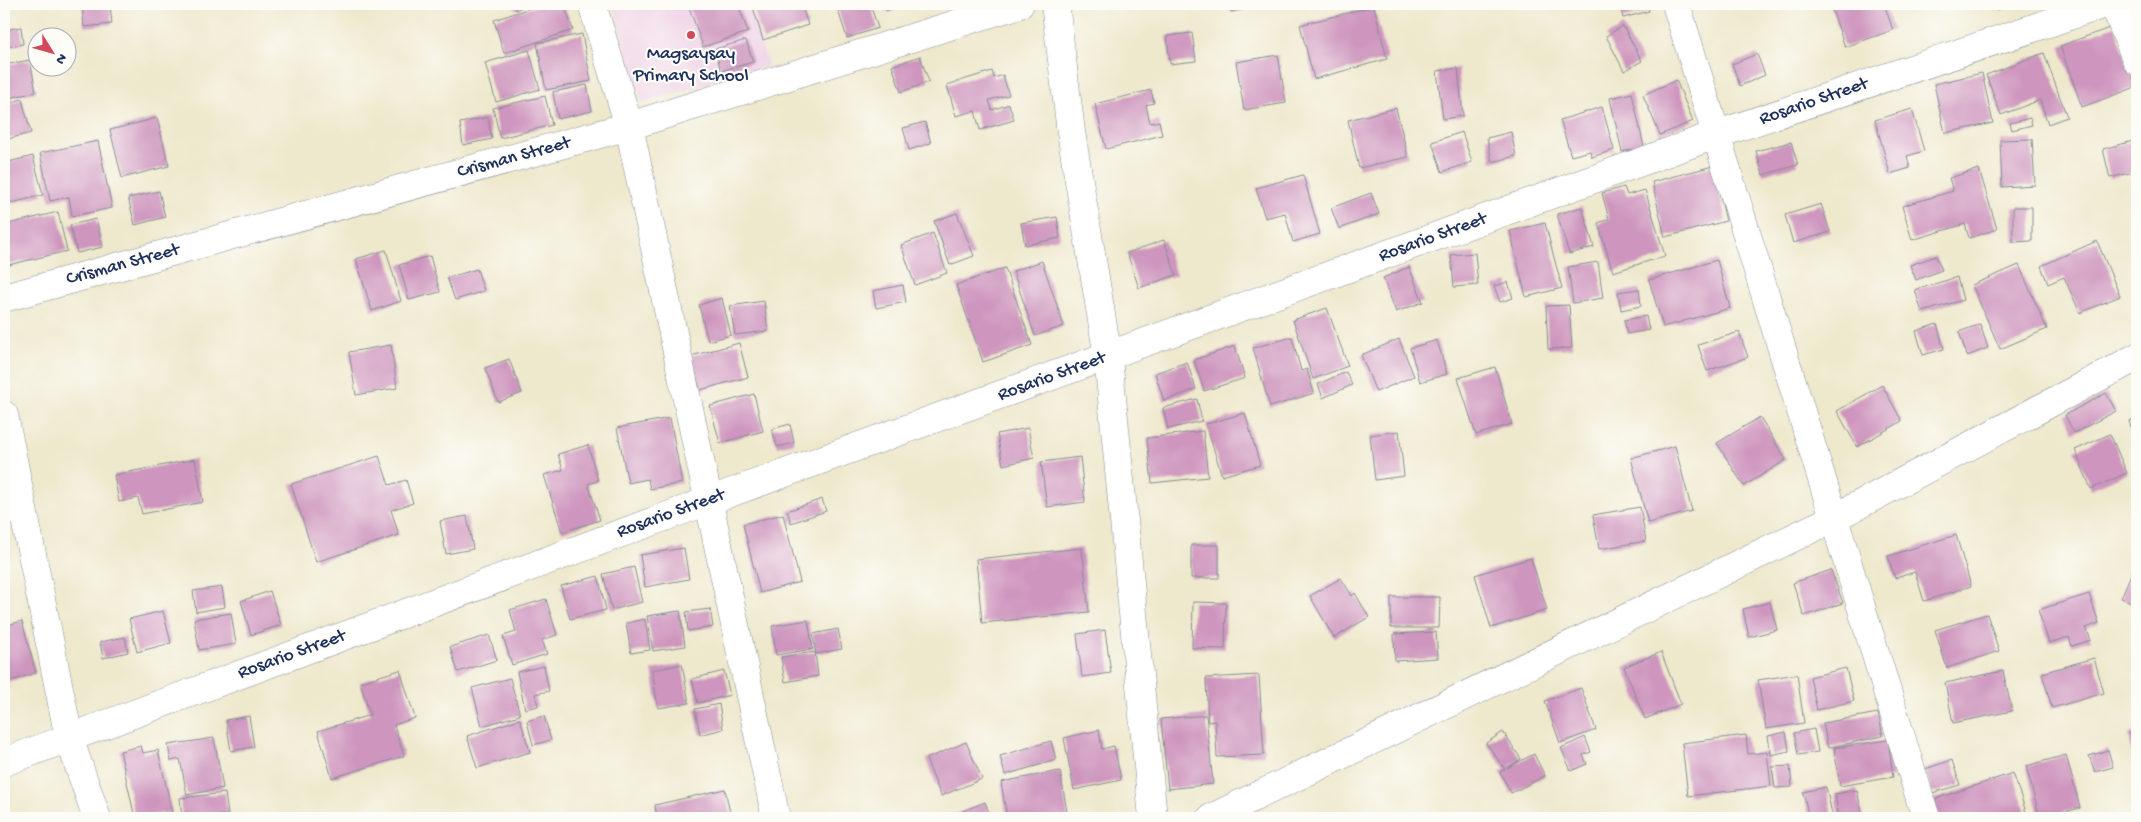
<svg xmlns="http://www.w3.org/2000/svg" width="2141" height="822" font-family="'Gochi Hand',sans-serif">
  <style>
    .built { fill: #efd0e6 }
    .building { fill: #ce95be }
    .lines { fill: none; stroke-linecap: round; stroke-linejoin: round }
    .minor-casing { stroke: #848c95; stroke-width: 29 }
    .minor { stroke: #fff; stroke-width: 28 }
    .poi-dot { fill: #d1495b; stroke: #fdfcf7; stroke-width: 2 }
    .labels { text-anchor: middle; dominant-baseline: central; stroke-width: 4.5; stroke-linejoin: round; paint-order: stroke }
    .poi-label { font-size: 19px; fill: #1b2f5e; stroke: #fdfcf7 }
    .street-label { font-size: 19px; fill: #1b2f5e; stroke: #fdfcf7 }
  </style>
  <rect width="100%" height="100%" fill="#fdfcf7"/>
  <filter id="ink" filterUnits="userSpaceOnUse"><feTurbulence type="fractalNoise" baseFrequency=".02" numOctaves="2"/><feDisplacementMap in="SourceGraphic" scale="10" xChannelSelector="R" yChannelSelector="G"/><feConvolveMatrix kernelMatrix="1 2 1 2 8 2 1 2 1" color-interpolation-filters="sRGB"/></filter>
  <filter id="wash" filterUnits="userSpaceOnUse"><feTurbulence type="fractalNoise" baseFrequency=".0096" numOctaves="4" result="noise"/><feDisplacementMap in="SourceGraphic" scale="20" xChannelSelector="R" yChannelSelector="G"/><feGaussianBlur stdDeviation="1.12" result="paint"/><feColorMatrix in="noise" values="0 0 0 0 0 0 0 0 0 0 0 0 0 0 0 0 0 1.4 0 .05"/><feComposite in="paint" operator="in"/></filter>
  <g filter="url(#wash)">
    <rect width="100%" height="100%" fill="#eee8cc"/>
    <path class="built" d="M613 4H750L768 66 642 103Z"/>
    <g id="blocks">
      <path class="building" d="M82 4H110L112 24 84 27Z
        M301 4H318L302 8Z
        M513 4H528L516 10Z
        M542 4H564L573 30 504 53 494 20Z
        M688 4H738L748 32 703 47Z
        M752 4H786L787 7 801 4 808 25 763 40Z
        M836 4H870L878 28 847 38Z
        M884 4H907L886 11Z
        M954 4H978L956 12Z
        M1229 4H1261V6L1231 12Z
        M1266 4H1292V5L1266 8Z
        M1629 4H1647L1649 11 1623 18 1620 6Z
        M1830 4H1884L1893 30 1845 47Z
        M1919 4H1937L1921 9Z
        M1995 4H2017L1996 10Z
        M1374 6 1387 59 1314 79 1300 25Z
        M1623 26 1642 61 1624 71 1606 36Z
        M2115 26 2136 87 2082 107 2060 46Z
        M21 27 23 44 4 47V30Z
        M1192 33 1196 61 1170 64 1167 36Z
        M582 34 591 81 546 90 537 43Z
        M746 40 753 62 721 71 715 49Z
        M529 50 540 89 496 102 485 63Z
        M2044 53 2067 117 2048 124 2040 100 2001 115 1986 75Z
        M1757 54 1765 75 1740 86 1732 64Z
        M1278 55 1286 103 1244 110 1236 62Z
        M920 56 929 82 901 92 892 66Z
        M30 60 36 92 4 99V65Z
        M1458 68 1463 116 1443 119 1437 71Z
        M992 71 994 78 1003 75 1009 95 989 100 992 110 1009 104 1014 120 980 130 975 111 956 116 947 85Z
        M1982 73 1993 123 1945 133 1934 84Z
        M1676 80 1693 121 1660 135 1643 95Z
        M587 85 592 111 558 119 553 92Z
        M1151 90 1154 103 1146 105 1150 123 1159 121 1162 135 1106 149 1095 104Z
        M1632 93 1644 147 1622 152 1610 98Z
        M545 96 552 125 500 138 493 108Z
        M22 99 31 133 4 140V105Z
        M1602 107 1614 150 1592 157 1590 151 1571 156 1560 120Z
        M1396 108 1408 157 1359 168 1348 120Z
        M1912 109 1924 151 1907 156 1910 168 1890 174 1875 120Z
        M488 117 492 139 463 145 460 123Z
        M157 118 169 166 122 178 110 130Z
        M2030 118 2032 125 2012 130 2010 123Z
        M925 122 931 143 909 150 903 128Z
        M1462 132 1472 162 1442 172 1432 142Z
        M1511 132 1516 156 1492 162 1487 138Z
        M2032 139 2035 185 2002 187 2000 140Z
        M2137 140V171L2110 178 2103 149Z
        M98 141 112 208 72 216 69 197 50 201 40 153Z
        M1791 142 1798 165 1763 175 1756 151Z
        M33 156 43 195 4 205V163Z
        M1713 166 1726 221 1665 237 1652 182Z
        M1979 169 1997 229 1969 238 1965 224 1912 240 1902 206 1953 191 1949 178Z
        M1303 175 1320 234 1293 242 1285 213 1265 218 1256 188Z
        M1624 187 1627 195 1645 190 1665 256 1613 272 1598 223 1609 219 1602 193Z
        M159 191 165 217 135 225 128 198Z
        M1371 193 1379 214 1339 229 1331 208Z
        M1821 204 1830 232 1793 243 1785 215Z
        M1582 207 1594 247 1569 254 1557 214Z
        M2013 207H2032V241L2013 242Z
        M58 212 67 251 4 266V225Z
        M957 213 974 256 950 265 934 221Z
        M1057 217 1060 238 1025 245 1021 223Z
        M96 219 103 247 77 253 70 225Z
        M1545 223 1562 288 1526 297 1510 231Z
        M933 233 947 273 915 285 901 245Z
        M1164 240 1176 275 1139 288 1127 253Z
        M2097 241 2120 296 2080 313 2064 277 2048 284 2041 266Z
        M386 250 401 301 372 311 356 259Z
        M1475 253 1478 285 1454 287 1451 255Z
        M430 256 440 292 409 300 399 265Z
        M1936 256 1942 270 1916 280 1910 265Z
        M1717 260 1730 308 1663 327 1649 280Z
        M1042 261 1064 326 1035 336 1013 271Z
        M1598 262 1603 298 1573 303 1568 267Z
        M2019 265 2047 329 2000 349 1972 285Z
        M1409 267 1423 302 1396 312 1383 278Z
        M1005 268 1032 345 983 362 956 285Z
        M477 269 484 291 455 300 447 278Z
        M1957 277 1963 300 1922 312 1915 290Z
        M1508 282 1513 298 1500 302 1494 286Z
        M903 285 906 302 876 308 873 291Z
        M1639 289 1641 306 1621 310 1618 292Z
        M722 298 731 335 708 341 699 305Z
        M764 301 768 331 735 335 730 306Z
        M1569 305 1572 348 1548 349 1546 306Z
        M1327 308 1348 366 1313 379 1293 320Z
        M1646 316 1649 330 1627 334 1624 320Z
        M1937 324 1944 349 1923 355 1916 331Z
        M1980 324 1988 348 1967 356 1959 332Z
        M1739 332 1748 357 1707 371 1698 345Z
        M1292 337 1301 371 1307 369 1314 393 1270 407 1253 348Z
        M1399 339 1414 376 1376 392 1361 355Z
        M1437 340 1447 374 1420 382 1410 348Z
        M739 343 748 377 700 390 691 356Z
        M391 345 397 388 356 395 349 352Z
        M1235 346 1245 378 1204 391 1194 360Z
        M509 359 522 393 498 402 485 368Z
        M1187 362 1196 389 1164 401 1155 373Z
        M1495 367 1512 424 1476 435 1458 378Z
        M1346 372 1352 385 1323 398 1318 384Z
        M1882 385 1902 421 1857 447 1837 411Z
        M2106 393 2116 411 2074 433 2065 415Z
        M754 394 763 431 720 443 710 406Z
        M1197 399 1202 421 1168 429 1163 408Z
        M1245 413 1260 465 1222 476 1206 424Z
        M1760 417 1786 460 1744 486 1717 443Z
        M670 418 682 483 650 489 648 479 628 483 617 428Z
        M2137 418V445L2129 421Z
        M790 424 794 443 777 447 772 429Z
        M1028 428 1034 458 1003 465 997 434Z
        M1203 431 1208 477 1152 483 1147 438Z
        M1399 431 1404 476 1375 480 1370 435Z
        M2110 434 2127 473 2091 489 2075 450Z
        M588 445 598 481 588 484 600 520 562 532 544 475 563 470 558 454Z
        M1675 446 1692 511 1648 523 1631 458Z
        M379 456 389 485 406 480 413 503 391 510 399 535 316 562 291 484Z
        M1080 457 1085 502 1047 507 1041 462Z
        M195 459 203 502 142 514 138 498 119 502 114 475Z
        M822 499 826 511 791 523 787 511Z
        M1640 507 1646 541 1599 549 1593 515Z
        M783 514 800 582 760 593 743 524Z
        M467 516 473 549 446 554 440 521Z
        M1956 535 1971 586 1924 601 1915 572 1895 578 1888 556Z
        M1191 545H1219V578H1191Z
        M684 548 689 579 645 587 640 555Z
        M1082 548 1089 612 982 623 976 559Z
        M1531 558 1547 610 1491 628 1475 575Z
        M634 567 642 602 612 610 603 574Z
        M2134 567 2137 569V604L2121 598Z
        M1831 570 1843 603 1804 616 1793 583Z
        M598 576 606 610 570 619 561 586Z
        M1341 578 1352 596 1355 593 1369 617 1334 638 1310 596Z
        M222 587 225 607 196 612 193 591Z
        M270 591 281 625 251 635 241 601Z
        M2089 594 2099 623 2086 628 2091 640 2072 646 2069 637 2049 643 2038 610Z
        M1391 597H1440L1439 628H1391Z
        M546 599 557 635 542 640 547 654 512 665 503 636 516 632 510 610Z
        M1193 602 1226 603 1225 649 1192 648Z
        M1770 602 1777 630 1749 637 1743 609Z
        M710 609 713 627 688 631 686 612Z
        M163 611 171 643 137 652 129 619Z
        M680 611 685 646 653 651 647 616Z
        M231 613 236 644 199 650 194 619Z
        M1987 614 1999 651 1947 668 1935 630Z
        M645 619 650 650 631 653 626 623Z
        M808 620 813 649 776 655 772 626Z
        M22 621 36 673 4 683V626Z
        M838 629 842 649 816 654 813 634Z
        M1105 630 1111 673 1082 677 1077 634Z
        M1436 632 1438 658 1395 661 1394 634Z
        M489 635 497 660 458 672 450 647Z
        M125 637 128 652 103 658 100 642Z
        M815 652 818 676 785 682 781 657Z
        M1661 652 1681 704 1645 719 1624 667Z
        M2094 658 2104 693 2052 708 2042 673Z
        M682 664 689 703 658 708 652 670Z
        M544 666 549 691 535 694 538 706 525 709 517 672Z
        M1846 668 1854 701 1817 710 1810 677Z
        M400 670 415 718 394 725 404 756 332 778 318 731 370 715 360 682Z
        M724 671 730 695 698 703 692 679Z
        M2003 671 2012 711 1953 723 1945 683Z
        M1797 674 1804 723 1766 729 1758 680Z
        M1259 675 1264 755 1217 757 1215 721 1208 722 1206 678Z
        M510 678 520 715 482 726 472 688Z
        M1581 688 1596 730 1560 743 1545 701Z
        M719 704 723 729 700 735 695 709Z
        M1878 713 1883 736 1828 748 1823 723Z
        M1206 715 1213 784 1168 789 1161 719Z
        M249 716 254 747 231 751 226 720Z
        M544 716 551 740 533 745 527 721Z
        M520 719 530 752 477 768 467 736Z
        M1814 729 1818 752 1798 755 1794 733Z
        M1099 730 1102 749 1114 746 1121 780 1074 790 1064 738Z
        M1503 732 1521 759 1507 768 1534 754 1545 776 1511 793 1500 772 1505 769 1486 743Z
        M1786 732 1789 751 1771 755 1768 736Z
        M2137 732V759L2133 760 2129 733Z
        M1746 735 1748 754 1767 752 1771 786 1688 796 1682 743Z
        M1585 737 1591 752 1583 755 1587 764 1571 771 1561 748Z
        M214 738 223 788 187 795 180 759 171 761 168 745Z
        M1888 740 1893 777 1840 786 1834 748Z
        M1051 741 1056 760 1005 775 1000 756Z
        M966 742 982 779 941 796 926 759Z
        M141 746 143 753 158 750 172 812 135 818 120 751Z
        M2108 750 2113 767 2095 772 2089 756Z
        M2066 755 2080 808 2040 818 2026 766Z
        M1952 760 1960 785 1932 793 1925 769Z
        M1790 766 1792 787 1775 788 1772 767Z
        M1060 771 1068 818H1007L1001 782Z
        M2013 773 2028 818H1938L1932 800Z
        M1826 787 1833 818H1809L1803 792Z
        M725 789 731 818H657L655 805Z
        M1857 790 1863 818H1839L1835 794Z
        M225 793 228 815 182 818 180 798Z
        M985 802 991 818H949L948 817Z"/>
    </g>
  </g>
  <g filter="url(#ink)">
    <use href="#blocks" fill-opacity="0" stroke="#848c95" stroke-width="1"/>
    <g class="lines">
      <g class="minor-casing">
        <path id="minor" d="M592 4 629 126 776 818
          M1055 4 1071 132 1108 357 1153 818
          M1676 4 1926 818
          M2114 4 2137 61
          M4 298 629 126 1020 4
          M4 415 69 738 97 818
          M4 762 708 501 1715 135 2105 4
          M1211 818 1834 518 2137 357"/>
      </g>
      <use href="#minor" class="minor"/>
    </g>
  </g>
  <circle class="poi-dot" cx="691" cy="35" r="5"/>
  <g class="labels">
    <g class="poi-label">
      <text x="691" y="54">Magsaysay<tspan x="691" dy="22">Primary School</tspan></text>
    </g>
    <g class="street-label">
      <text transform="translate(1814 102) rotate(-19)">Rosario Street</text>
      <text transform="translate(514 158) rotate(-15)">Crisman Street</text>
      <text transform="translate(1433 238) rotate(-20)">Rosario Street</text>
      <text transform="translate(123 265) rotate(-15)">Crisman Street</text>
      <text transform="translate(1052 377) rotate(-20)">Rosario Street</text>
      <text transform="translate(671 514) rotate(-20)">Rosario Street</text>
      <text transform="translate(292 655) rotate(-20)">Rosario Street</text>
    </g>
  </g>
  <rect width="2141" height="822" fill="none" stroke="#fdfcf7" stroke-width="20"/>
  <g transform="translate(52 52) rotate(127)"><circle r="24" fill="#fdfcf7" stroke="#a3aaba"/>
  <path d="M0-4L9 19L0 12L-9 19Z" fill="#d1495b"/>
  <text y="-8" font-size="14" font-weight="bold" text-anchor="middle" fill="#1b2f5e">N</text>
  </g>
</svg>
